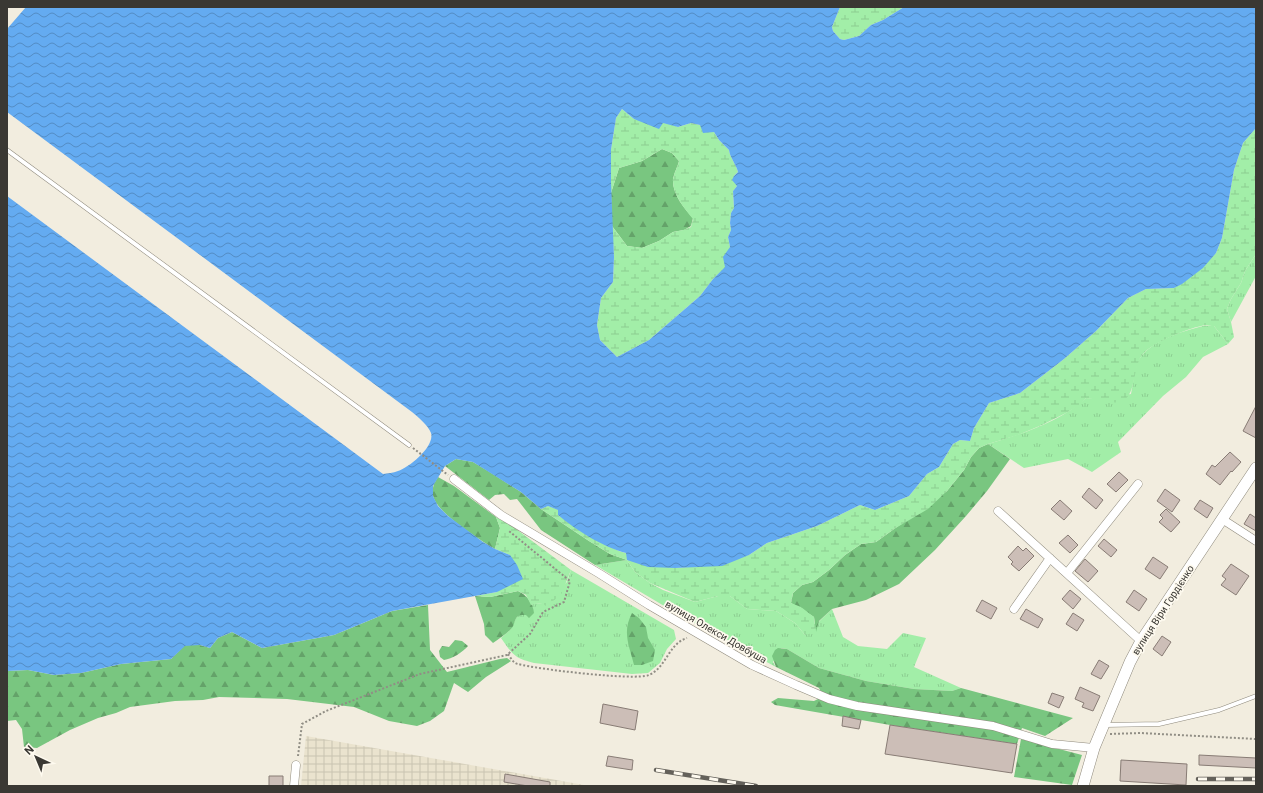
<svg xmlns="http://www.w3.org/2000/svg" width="1263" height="793" font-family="Roboto,sans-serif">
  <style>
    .industrial { fill: url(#industrial-grid) }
    .grass { fill: url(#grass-tufts) }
    .forest { fill: url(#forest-firs) }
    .wetland { fill: url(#wetland-marsh) }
    .water { fill: url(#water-waves); fill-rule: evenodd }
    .building { fill: #ccbeb7; stroke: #887c75 }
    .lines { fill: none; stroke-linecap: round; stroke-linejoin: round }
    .lane-casing { stroke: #8f8a7d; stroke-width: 5 }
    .street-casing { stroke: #8f8a7d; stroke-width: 9 }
    .secondary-casing { stroke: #8f8a7d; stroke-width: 12 }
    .path { stroke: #918e85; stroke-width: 2; stroke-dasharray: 2 2; stroke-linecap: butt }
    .lane { stroke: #fff; stroke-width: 4 }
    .street { stroke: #fff; stroke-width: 8 }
    .secondary { stroke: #fff; stroke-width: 11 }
    .rail-casing { stroke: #64615a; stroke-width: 4.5 }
    .rail { stroke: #fefaef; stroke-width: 3; stroke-dasharray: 9; stroke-linecap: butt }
    .labels { text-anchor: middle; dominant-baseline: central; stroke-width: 3.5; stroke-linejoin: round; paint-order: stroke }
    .street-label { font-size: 10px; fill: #3a3833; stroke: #fefaef }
  </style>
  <defs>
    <pattern id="industrial-grid" width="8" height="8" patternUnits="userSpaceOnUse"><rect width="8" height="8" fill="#eae3ce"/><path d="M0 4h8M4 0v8" fill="none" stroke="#c9c4b1"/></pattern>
    <pattern id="grass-tufts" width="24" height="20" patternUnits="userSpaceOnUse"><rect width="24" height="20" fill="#a2eea8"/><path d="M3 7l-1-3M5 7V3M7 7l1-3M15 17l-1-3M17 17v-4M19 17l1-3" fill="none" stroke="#8ccd91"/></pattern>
    <pattern id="forest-firs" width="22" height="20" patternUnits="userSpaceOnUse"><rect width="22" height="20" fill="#79c680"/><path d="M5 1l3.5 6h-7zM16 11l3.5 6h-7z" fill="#64a269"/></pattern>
    <pattern id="wetland-marsh" width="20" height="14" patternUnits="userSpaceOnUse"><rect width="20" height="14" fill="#a2eea8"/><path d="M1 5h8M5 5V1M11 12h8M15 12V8" fill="none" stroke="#8ccd91"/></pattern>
    <pattern id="water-waves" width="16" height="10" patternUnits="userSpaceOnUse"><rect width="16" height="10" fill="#64abf1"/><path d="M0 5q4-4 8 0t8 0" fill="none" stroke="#538cc4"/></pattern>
  </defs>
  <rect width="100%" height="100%" fill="#f2eddf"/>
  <path class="industrial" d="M306 736 590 786H301Z"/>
  <path class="grass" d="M1256 254V276L1231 322 1227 309 1231 299 1241 283 1245 271Z
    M1203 326H1214L1228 344 1203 357 1186 377 1163 396 1118 442 1121 452 1092 472 1068 459 1024 468 988 444C1022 434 1060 422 1086 398L1098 399 1131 394C1133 384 1134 373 1137 364 1145 342 1183 331 1203 326Z
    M627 560 635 572 650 583 663 590 695 602 718 596H730L747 609 776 611 795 623 805 635 832 609 843 637 858 646 887 649 903 633 926 638 914 667 961 688 952 691 914 689 866 681 819 668 787 649 781 648 773 662 776 667 676 613 595 565Z
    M571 570 674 630 676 639 667 649 660 663 648 673 632 674 534 663C514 658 513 655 501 638L511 629 516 618 520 614 526 615 533 609 531 605 535 603 543 604 567 582Z"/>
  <path class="forest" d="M662 149 672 153 679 161C678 166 674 173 673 179 672 194 684 208 693 218L691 226 684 230 673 232 659 241 642 248 627 246 612 226 611 193 619 168 642 161Z
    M988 444 1010 459 987 491 966 516 935 550 899 584 866 600 832 609 819 621 816 632 814 617 791 603 793 593 802 585 813 582 829 570 845 555 861 544 876 542 947 491 964 470 971 457 979 448Z
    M456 459 473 462 488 471 521 492 541 509 589 541 610 554 627 560 595 565 541 530 517 499 510 500 504 494 495 495 489 500 445 466Z
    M438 477 454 486 496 517 500 528 495 549C480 540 435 512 433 495 432 487 434 483 438 477Z
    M518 591C527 595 533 603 534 613L529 618 526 615C512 614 517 623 511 629 506 634 499 639 493 643L485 635 484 624 475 596 490 597Z
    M428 605 430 650 447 672 500 659 507 658 511 661 486 677 468 692 454 683 444 711 430 721 417 726 389 721 354 707 287 699 219 697 203 700 175 701 130 707 116 713 98 718 70 730 37 748 24 747 22 729 16 720 7 721V671L28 670 54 675 81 673 121 664 171 659 185 645H200L210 648 218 638 232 632 262 648 334 635 392 611Z
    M632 613 639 618 646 627 648 638 655 650 653 661 642 665H634C629 645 622 632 632 613Z
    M455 640 462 641 468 646C463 652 452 659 444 660L440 657 439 651 442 646 449 647Z
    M778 648 787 649 819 668 866 681 914 689 952 691 961 688 1073 718 1045 736 1022 728 1017 744 890 725 775 705 771 702 778 698 814 701 818 699 821 692 819 688 776 667 772 656 775 650Z
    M1021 739 1082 755 1072 785 1014 777Z"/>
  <path class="wetland" d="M840 7H904L883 20 871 25 859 36 844 40 840 39 833 31 832 27Z
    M622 109 634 119 671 124 678 127 691 123 700 125 714 132 719 140 729 150C730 158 736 164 738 172L734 176 737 186 733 191 734 208 731 213 730 223 731 230 728 237 730 247 726 267 713 279 700 296 649 340 617 357 600 340 597 325 601 298 613 282 614 257 612 226 627 246 642 248 659 241 673 232 683 230 691 227 693 219C684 208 672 194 673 179 674 173 678 166 679 161L672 153 662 149 642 161 619 168 611 193V150L616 118Z
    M1256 128V254L1245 271 1241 283 1231 299 1227 309 1231 322 1234 337 1228 344 1214 326C1210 326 1205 325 1201 326 1187 329 1152 343 1143 354 1132 366 1137 398 1120 402 1112 404 1095 399 1086 398L1078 406 1066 413 1042 425 1018 435 988 444 979 448 971 457 964 470 947 491 928 509 894 529 876 542 861 544 845 555 829 570 813 582 802 585 793 593 791 603 801 607 814 617 816 632 805 635 795 623 776 611 747 609 730 596H718L695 602 650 583 635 572 627 560 610 554 589 541 541 509 548 506 559 510 558 515 589 536 619 551 675 568 689 567 749 555 767 543 817 526 860 505 875 510 909 496 927 474 939 467 953 444 960 440 970 441 974 428 989 403 1020 393 1064 359 1096 331 1128 298 1146 289 1174 288 1216 253 1222 238 1234 170 1243 143Z
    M496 517 508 523 571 570 561 595 546 606C542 603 536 603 531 605L526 595 518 591 490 597 475 596 497 592 510 555 495 549 500 528Z"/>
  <path class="water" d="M26 7H840L832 27 833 31 840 39 844 40 859 36 871 25 883 20 904 7H1256V128L1243 143 1234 170 1222 238 1216 253 1203 268 1182 284 1174 288 1146 289 1128 298 1096 331 1064 359 1020 393 989 403 974 428 970 441 960 440 953 444 939 467 927 474 909 496 875 510 860 505 817 526 767 543 749 555 722 566 675 568 648 567 627 560 626 553C603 547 576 530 558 515V510L548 506 541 509 521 492 473 462 456 459 445 466 433 486V496L438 506 448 516 483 542 495 549 510 555 517 565 523 579 497 592 392 611 334 635 262 648 232 632 218 638 210 648 200 645 185 646 171 659 121 664 81 673 54 675 28 670 7 671V196L383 474C388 473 393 473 398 471 410 467 435 446 431 433 428 425 418 417 412 412L7 112V29ZM622 109 634 119 659 129 663 123 678 127 691 123 700 125 703 133 714 132 719 140 729 150C730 158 736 164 738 172L734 176 732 180 737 186 733 191 734 208 731 213 730 223 731 230 728 237 730 247 723 257 725 267 713 279 700 296 649 340 617 357 600 340 597 325 601 298 613 282 614 257 611 182V150L616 118Z"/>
  <path class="building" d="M1256 406V438L1243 431Z
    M1230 452 1241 462 1232 472 1231 471 1220 485 1206 474 1212 465 1215 467Z
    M1119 472 1128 480 1116 492 1107 484Z
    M1089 488 1103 500 1096 509 1082 497Z
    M1165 489 1180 500 1172 512 1157 501Z
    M1060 500 1072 511 1064 520 1051 509Z
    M1200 500 1213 508 1207 518 1194 509Z
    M1166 509 1180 522 1171 532 1159 522 1163 518 1160 515Z
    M1250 514 1256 518V531L1244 524Z
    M1068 535 1078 545 1070 553 1059 543Z
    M1104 539 1117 550 1111 557 1098 546Z
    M1018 546 1023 551 1026 548 1034 556 1019 571 1011 564 1013 562 1008 557Z
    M1153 557 1168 567 1160 579 1145 569Z
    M1085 559 1098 571 1088 582 1075 571Z
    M1231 564 1249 576 1236 595 1221 585 1226 579 1222 576Z
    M1070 590 1081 599 1073 609 1062 599Z
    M1134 590 1147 599 1139 611 1126 602Z
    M982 600 997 608 991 619 976 611Z
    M1026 609 1043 619 1038 628 1020 619Z
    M1073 613 1084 620 1077 631 1066 624Z
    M1162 636 1171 642 1162 656 1153 649Z
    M1099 660 1109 666 1101 679 1091 674Z
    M1080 687 1100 696 1093 711 1082 707 1084 703 1075 699Z
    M1052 693 1064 697 1059 708 1048 703Z
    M603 704 638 711 635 730 600 723Z
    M843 716 861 720 859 729 842 726Z
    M890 725 1017 744 1012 773 885 754Z
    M1199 755 1256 758V768L1199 765Z
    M608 756 633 760 632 770 606 766Z
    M1121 760 1187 764 1186 785 1120 781Z
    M505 774 550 782V786H528L504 782Z
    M269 776H283V786H269Z"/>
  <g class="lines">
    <g class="lane-casing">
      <path id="lane" d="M7 150 409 445
        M1105 725 1159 724 1219 710 1256 696"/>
    </g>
    <g class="street-casing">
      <path id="street" d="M454 479 501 515 600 574 649 605 752 665 796 685 829 699 857 706 993 726 1052 744 1094 748
        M998 511 1141 641
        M1222 519 1256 541
        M1067 573 1138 484
        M1014 609 1050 558
        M294 786 296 765"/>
    </g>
    <g class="secondary-casing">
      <path id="secondary" d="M1083 786 1094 748 1130 662 1141 641 1256 468"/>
    </g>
    <path class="path" d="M413 448 448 475
      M508 654C511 658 513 663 518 664 536 669 635 681 649 675 667 667 668 644 687 638
      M1110 734 1140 733 1256 739
      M298 756 302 724 326 711 420 674 507 655 530 634 543 612 564 602 570 581 509 531"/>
    <use href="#lane" class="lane"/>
    <use href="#street" class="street"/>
    <use href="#secondary" class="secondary"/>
    <g class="rail-casing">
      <path id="rail" d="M656 770 756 786
        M1198 779H1256"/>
    </g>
    <use href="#rail" class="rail"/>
  </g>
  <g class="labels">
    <g class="street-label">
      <text transform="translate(1163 610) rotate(-57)">вулиця Віри Гордієнко</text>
      <text transform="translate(716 632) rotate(30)">вулиця Олекси Довбуша</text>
    </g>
  </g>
  <rect width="1263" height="793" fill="none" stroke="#3a3833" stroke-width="16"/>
  <g transform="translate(36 757) rotate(316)" stroke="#fefaef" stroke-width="3" paint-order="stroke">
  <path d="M0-3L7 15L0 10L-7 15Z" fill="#3a3833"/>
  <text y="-6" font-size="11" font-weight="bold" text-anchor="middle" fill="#3a3833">N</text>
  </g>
</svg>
